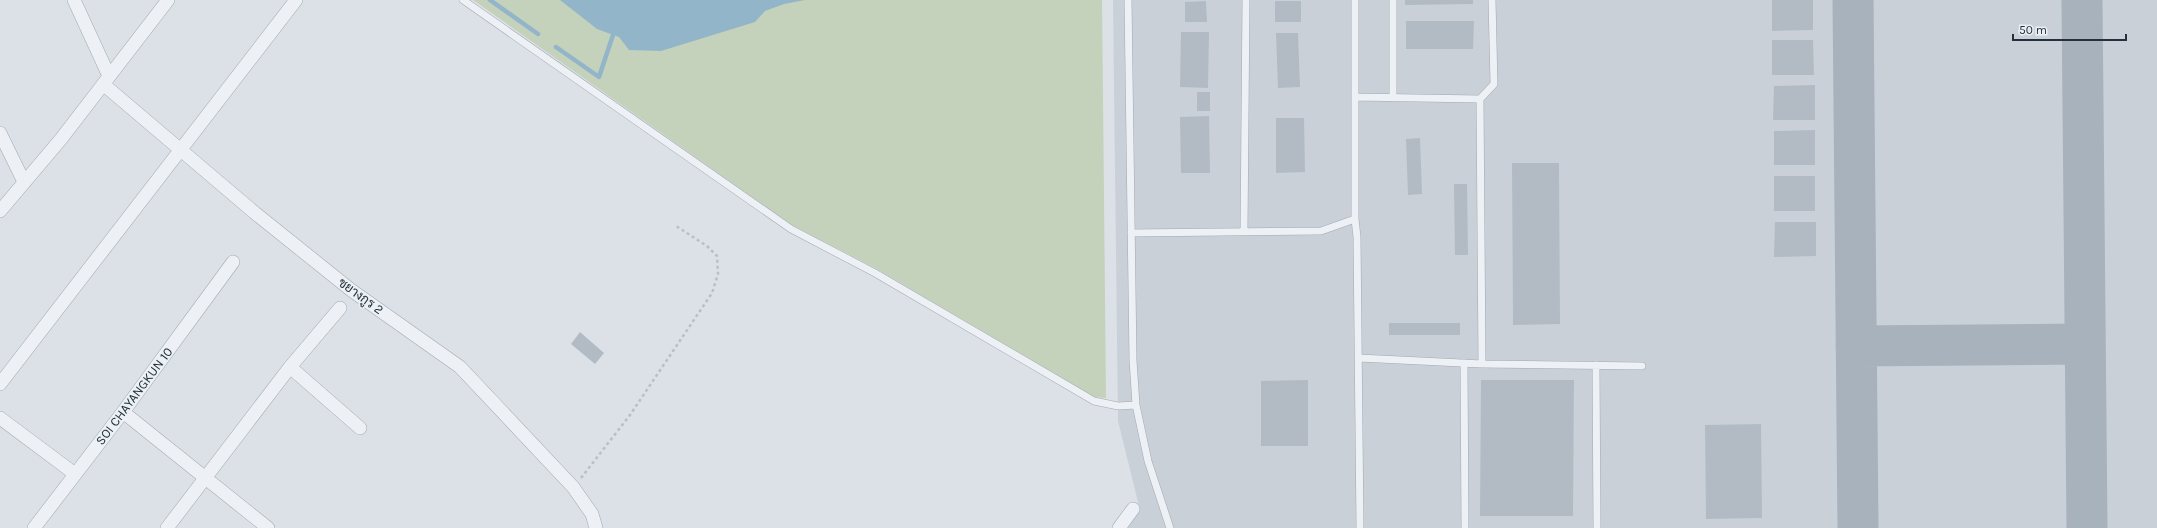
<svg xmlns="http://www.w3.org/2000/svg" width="2157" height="528" font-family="Karla,Sarabun,sans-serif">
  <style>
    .built { fill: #c9d0d8 }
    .green { fill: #c4d1bb }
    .water { fill: #93b5c9 }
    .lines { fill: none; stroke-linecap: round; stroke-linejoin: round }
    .stream { stroke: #93b5c9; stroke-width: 4.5 }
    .taxiway { stroke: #a7b2bc; stroke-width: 41 }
    .building { fill: #b2bbc3 }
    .service-casing { stroke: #a0a9b0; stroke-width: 8 }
    .minor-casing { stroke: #a0a9b0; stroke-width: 14 }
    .path { stroke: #b9bfc5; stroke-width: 2.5; stroke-dasharray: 3 3; stroke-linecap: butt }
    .service { stroke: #edf1f5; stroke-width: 7 }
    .minor { stroke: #edf1f5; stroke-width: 13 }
    .labels { text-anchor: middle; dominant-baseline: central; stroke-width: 3; stroke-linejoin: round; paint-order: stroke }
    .street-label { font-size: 13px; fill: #24313d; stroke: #eaf0f4 }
  </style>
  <rect width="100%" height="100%" fill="#dbe1e6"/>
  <path class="built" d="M1113 0H2157V528H1127L1140 510 1118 421Z"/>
  <path class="green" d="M473 0H1102L1106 398 1094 397 875 268 792 225Z"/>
  <path class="water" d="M560 0H805L784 4 765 11 755 22 661 51 629 50 619 37 597 29Z"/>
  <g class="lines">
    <path class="stream" d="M490 0 538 34
      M556 47 599 77 613 35"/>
    <path class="taxiway" d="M1853 0 1858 528
      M2082 0 2087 528
      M1856 346 2085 344"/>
  </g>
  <path class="building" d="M1405 0H1473V4L1405 5Z
    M1772 0H1813V30L1772 31Z
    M1206 1 1207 22H1185V2Z
    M1275 1H1301V22H1275Z
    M1406 21H1474L1473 49H1406Z
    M1181 32H1209L1208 88 1180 87Z
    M1276 33H1298L1300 87 1278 88Z
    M1772 40H1813L1814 75H1772Z
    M1815 85V120H1773L1774 86Z
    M1197 92H1210V111H1197Z
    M1209 116 1210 173H1181L1180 117Z
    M1276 118H1304L1305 172 1276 173Z
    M1815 130V165H1774V131Z
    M1420 138 1422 194 1408 195 1406 139Z
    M1512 163H1559L1560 324 1513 325Z
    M1774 176H1815V211H1774Z
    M1454 184H1467L1468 255H1455Z
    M1775 222H1816V256L1774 257Z
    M1389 323H1460V335H1389Z
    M580 332 604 353 595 364 571 344Z
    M1308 380V446H1261V381Z
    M1481 380H1574L1573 516H1480Z
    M1761 424 1762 518 1706 519 1705 425Z"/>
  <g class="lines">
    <g class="service-casing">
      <path id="service" d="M463 0 791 229 875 273 1094 401 1118 406 1136 405
        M1128 0 1133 360 1136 405 1148 461 1170 528
        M1393 0V98
        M1355 97 1480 99 1494 84 1492 0
        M1480 99 1482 364
        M1355 219 1357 237 1360 528
        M1244 232 1246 0
        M1131 233 1321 231 1355 219V0
        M1359 358 1482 364 1642 366
        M1464 363 1465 528
        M1596 365 1597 528"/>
    </g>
    <g class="minor-casing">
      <path id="minor" d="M74 0 109 76
        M103 84 255 213 351 290 460 367 573 487 592 514 596 528
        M0 133 24 182
        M0 211 61 139 168 0
        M290 367 360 428
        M0 384 296 0
        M123 412 268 528
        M0 418 75 474
        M34 528 123 412 233 262
        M167 528 290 367 340 308
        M1119 528 1133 509"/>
    </g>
    <path class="path" d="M581 478 630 415 712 293 718 274 717 256 707 246 676 226"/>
    <use href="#service" class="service"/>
    <use href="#minor" class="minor"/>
  </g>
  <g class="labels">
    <g class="street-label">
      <text transform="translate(361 296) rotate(36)">ชยางกูร 2</text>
      <text transform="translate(134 396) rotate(-53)">SOI CHAYANGKUN 10</text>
    </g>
  </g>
  <path d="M2013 34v6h113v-6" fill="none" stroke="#24313d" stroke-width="2"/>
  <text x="2019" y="34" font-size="12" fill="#24313d" stroke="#eaf0f4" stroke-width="3" paint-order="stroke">50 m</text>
</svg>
